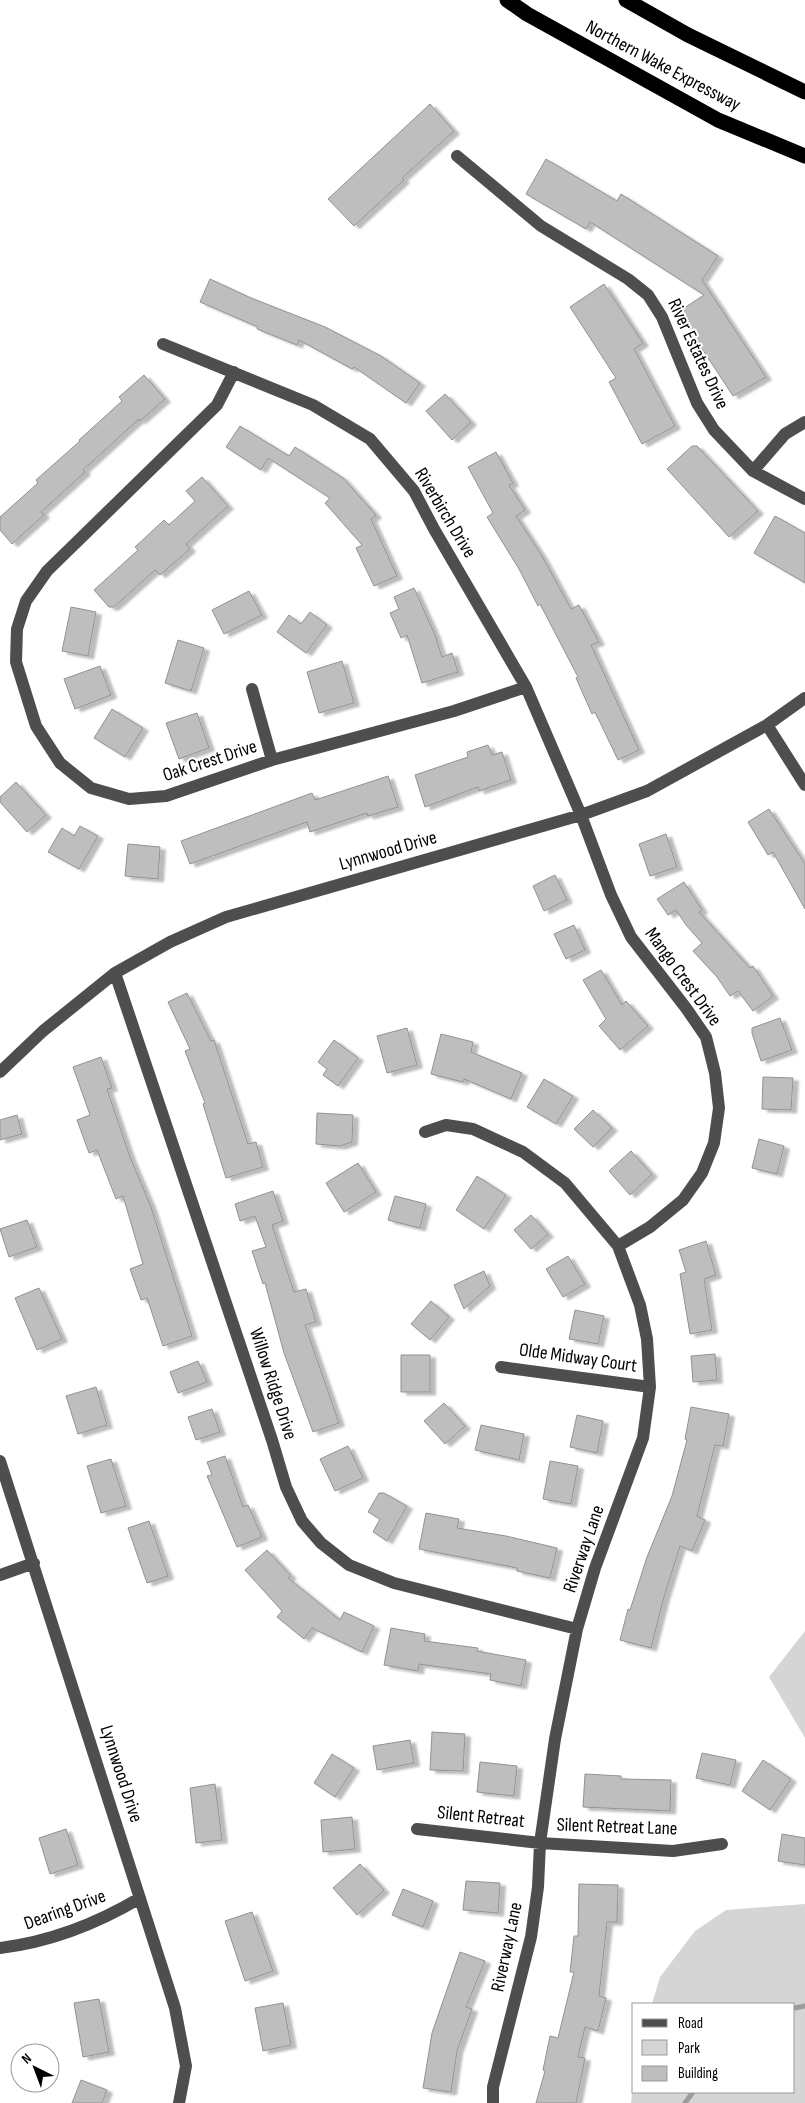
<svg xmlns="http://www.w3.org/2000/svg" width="805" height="2103" font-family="'Sofia Sans Condensed',sans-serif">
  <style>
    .green { fill: #d5d5d5 }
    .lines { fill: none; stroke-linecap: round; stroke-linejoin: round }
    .stream { stroke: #9c9c9c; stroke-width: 5 }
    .building { fill: #bebebe; stroke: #929292; filter: url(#shadow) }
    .minor { stroke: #4e4e4e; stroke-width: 12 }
    .highway { stroke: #000; stroke-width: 15 }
    .labels { text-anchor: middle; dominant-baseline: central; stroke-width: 4; stroke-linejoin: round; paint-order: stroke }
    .street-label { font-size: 19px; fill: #000; stroke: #fff }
  </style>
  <defs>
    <filter id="shadow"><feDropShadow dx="5.5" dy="3" stdDeviation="1" flood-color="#0004"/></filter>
  </defs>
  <rect width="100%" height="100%" fill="#fff"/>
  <path class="green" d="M805 1631V1738L769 1677Z
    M805 1904V2103H631L634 2071V2092H794V2004H652L660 1977 695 1931 726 1910Z"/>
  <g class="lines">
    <path class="stream" d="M794 2008 805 2006
      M685 2103 693 2092"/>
  </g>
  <path class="building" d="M430 104 454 131 402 178 404 180 354 226 328 199Z
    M546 159 617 201 621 194 718 256 702 280 766 377 733 396 678 312 704 295 590 222 586 229 526 194Z
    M210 279 251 298 325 327 381 356 420 383 406 403 354 367 352 369 299 340 297 345 257 329 258 327 200 302Z
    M604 284 643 343 634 349 675 426 642 444 609 382 616 378 570 307Z
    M144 375 165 399 140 421 139 419 83 470 85 472 41 512 44 515 12 544 0 530V517L38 483 36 480 80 441 79 440 122 401 119 397Z
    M445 394 471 422 452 440 426 411Z
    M240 426 289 456 295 447 343 478 376 515 371 519 397 576 374 586 356 548 362 545 325 503 330 498 268 458 261 470 226 447Z
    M692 446H697L758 511 729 537 667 469Z
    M496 452 513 483 509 485 525 510 516 516 542 556 571 609 579 605 599 642 591 645 639 750 618 760 595 712 592 714 576 678 578 677 540 604 538 606 519 569 487 517 493 513 468 467Z
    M202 477 228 506 186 544 190 549 160 575 155 570 114 607H109L94 590 138 550 135 547 164 520 169 525 195 501 186 491Z
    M775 516 805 533V583L754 553Z
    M414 588 435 635 442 657 452 653 458 672 422 683 407 635 401 638 390 613 399 609 394 597Z
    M249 591 262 615 224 634 212 610Z
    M71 607 96 612 88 656 62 651Z
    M310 612 327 625 306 653 277 632 289 615 301 624Z
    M178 640 204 648 191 691 165 683Z
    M342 661 354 703 319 713 307 672Z
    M100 666 111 695 75 709 64 679Z
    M112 709 143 728 125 757 94 738Z
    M197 713 209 748 179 759 166 723Z
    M488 745 492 755 502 752 511 780 479 791 478 787 425 807 415 775 468 757 467 752Z
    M388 776 398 807 368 816 367 813 310 832 307 822 190 864 181 841 312 793 315 800Z
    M16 782 46 815 27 832 0 802V797Z
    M769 809 805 864V909L773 852 768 855 748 822Z
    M80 826 98 836 79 869 48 852 62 828 74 836Z
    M666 834 677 867 650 876 639 844Z
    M128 844 160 847 158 879 125 876Z
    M555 875 567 900 544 911 533 886Z
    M684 882 702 910 699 912 750 968 753 966 773 996 753 1011 738 991 730 996 717 977 693 951 702 943 686 925 676 910 668 915 657 899Z
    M574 925 585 950 566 959 554 934Z
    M601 970 622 1005 626 1001 648 1026 620 1050 599 1026 606 1019 583 980Z
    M187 993 211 1041 214 1040 248 1144 256 1142 263 1167 226 1178 203 1104 205 1103 185 1051 190 1049 168 1002Z
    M780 1018 792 1050 761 1061 752 1033V1028Z
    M407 1028 417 1065 387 1073 377 1036Z
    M441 1034 473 1042 471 1052 522 1073 511 1099 464 1079 463 1082 431 1074Z
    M334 1040 358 1058 338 1086 323 1075 327 1069 318 1062Z
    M101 1057 112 1088 107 1089 130 1157 151 1207 192 1336 163 1346 147 1298 141 1300 130 1269 143 1264 123 1196 116 1199 97 1150 89 1153 77 1120 90 1115 73 1067Z
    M763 1077 793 1078 791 1110 762 1109Z
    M544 1079 573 1096 556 1124 527 1107Z
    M593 1110 612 1128 593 1147 574 1129Z
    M317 1113 353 1115 352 1142 340 1146 316 1144Z
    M17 1115 22 1134 0 1140V1120Z
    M759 1139 784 1146 777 1174 752 1168Z
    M631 1151 652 1174 630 1195 609 1171Z
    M358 1163 376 1192 344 1212 326 1183Z
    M477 1176 506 1195 484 1229 456 1210Z
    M273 1191 283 1221 272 1225 294 1292 306 1289 316 1322 305 1325 339 1423 313 1432 284 1353 265 1283 263 1284 252 1251 266 1247 255 1216 240 1221 235 1204Z
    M395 1196 426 1204 420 1228 388 1220Z
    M531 1215 548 1234 531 1249 514 1230Z
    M27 1220 37 1247 9 1257 0 1229Z
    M706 1241 716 1275 704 1279 712 1330 690 1334 680 1274 686 1272 679 1250Z
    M568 1256 585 1284 563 1297 546 1269Z
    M484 1271 490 1286 464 1309 454 1285Z
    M39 1288 62 1339 37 1350 15 1298Z
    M431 1301 449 1317 430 1340 411 1324Z
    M575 1310 604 1316 598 1344 569 1339Z
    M715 1354 717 1380 693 1382 691 1356Z
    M401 1355H430V1392H401Z
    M198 1361 207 1382 178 1393 170 1372Z
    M96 1387 107 1425 78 1434 66 1396Z
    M444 1403 465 1426 445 1444 424 1421Z
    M691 1407 729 1414 723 1446 715 1445 697 1516 705 1520 692 1551 680 1546 664 1597 651 1648 620 1640 628 1609 630 1610 647 1557 672 1496 687 1440 685 1439Z
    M212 1409 220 1432 196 1440 188 1417Z
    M577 1415 603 1421 597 1453 570 1447Z
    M481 1425 524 1434 519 1460 475 1450Z
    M348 1446 363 1478 335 1491 320 1459Z
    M225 1456 243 1507 248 1505 262 1537 237 1547 207 1476 212 1475 207 1462Z
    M111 1459 126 1506 101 1513 87 1466Z
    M550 1461 578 1466 571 1504 543 1499Z
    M379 1493H384L407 1506 387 1541 373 1532 380 1519 368 1512Z
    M426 1513 459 1519 457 1528 506 1536 557 1548 550 1578 517 1571V1568L419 1549Z
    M149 1521 168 1576 147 1583 128 1528Z
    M267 1550 291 1576 288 1578 340 1620 344 1612 374 1626 362 1652 312 1628 304 1639 277 1617 282 1611 245 1570Z
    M391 1628 425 1634 424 1641 478 1648 477 1651 526 1660 521 1686 490 1680 491 1674 419 1664 418 1671 384 1665Z
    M432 1732 465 1734 463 1771 430 1770Z
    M410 1740 414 1763 377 1770 373 1746Z
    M702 1753 736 1760 730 1785 696 1778Z
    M332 1754 354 1768 335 1797 314 1783Z
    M763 1760 791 1779 770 1810 742 1791Z
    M480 1762 517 1766 514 1796 477 1792Z
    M585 1774 621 1776V1779L671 1780 670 1811 583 1807Z
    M215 1784 222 1840 196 1843 190 1788Z
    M352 1817 355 1849 323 1852 321 1820Z
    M66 1829 78 1865 50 1874 39 1838Z
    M782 1834 805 1838V1865L778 1861Z
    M360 1864 384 1890 357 1915 333 1888Z
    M466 1881 500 1883 498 1913 463 1910Z
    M579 1884 618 1885 617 1922H607L599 1996 606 1998 598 2031 585 2027 578 2057 585 2058 576 2103H536L545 2071 543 2070 550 2036 558 2038 574 1972H570L574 1936H578Z
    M403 1889 433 1901 423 1927 392 1915Z
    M252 1912 273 1971 245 1981 225 1921Z
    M460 1952 485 1961 466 2007 472 2009 457 2051 451 2092 423 2088 432 2033Z
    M99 1999 109 2052 83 2057 74 2003Z
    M283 2003 291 2045 263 2051 255 2008Z
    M81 2080 107 2090 102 2103H72Z"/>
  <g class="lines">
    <path class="minor" d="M457 156 541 226 628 279 648 295 662 317 697 403 714 430 753 471 805 499
      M163 344 313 405 370 439 414 491 434 529 526 687 581 815 611 895 631 937 686 1008 706 1037 715 1073 719 1108 714 1143 702 1173 683 1200 650 1227 618 1246
      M234 372 217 405 47 571 26 601 17 629 16 662 36 726 60 763 91 788 129 799 166 796 272 760 454 711 526 687
      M753 471 785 434 805 422
      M252 689 272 760
      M767 725 805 785
      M115 973 272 1440 286 1487 302 1521 321 1543 349 1565 394 1583 577 1629
      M0 1072 43 1031 115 973 170 942 226 917 581 815 647 791 767 725 805 698
      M425 1132 446 1125 473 1129 523 1152 565 1183 618 1246 640 1305 647 1339 650 1387 643 1438 595 1568 577 1629 555 1739 540 1843 538 1887 531 1937 493 2087V2103
      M501 1367 650 1387
      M0 1461 175 2008 186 2066 179 2103
      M0 1575 34 1563
      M417 1829 540 1843 673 1851 722 1844
      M0 1948C49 1942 98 1923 140 1898"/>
    <path class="highway" d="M507 0 527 14 718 120 805 156
      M626 0 688 35 805 92"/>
  </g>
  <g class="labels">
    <g class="street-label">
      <text transform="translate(663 66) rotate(28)">Northern Wake Expressway</text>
      <text transform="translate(698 354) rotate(65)">River Estates Drive</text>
      <text transform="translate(445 513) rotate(59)">Riverbirch Drive</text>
      <text transform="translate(210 761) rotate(-18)">Oak Crest Drive</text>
      <text transform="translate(388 851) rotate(-16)">Lynnwood Drive</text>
      <text transform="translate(683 977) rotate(54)">Mango Crest Drive</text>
      <text transform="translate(578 1358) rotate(8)">Olde Midway Court</text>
      <text transform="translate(273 1384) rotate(72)">Willow Ridge Drive</text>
      <text transform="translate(584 1549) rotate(-71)">Riverway Lane</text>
      <text transform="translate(121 1774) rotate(72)">Lynnwood Drive</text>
      <text transform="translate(481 1817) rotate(6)">Silent Retreat</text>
      <text transform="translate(617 1827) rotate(2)">Silent Retreat Lane</text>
      <text transform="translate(65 1910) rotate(-20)">Dearing Drive</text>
      <text transform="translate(507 1947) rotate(-78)">Riverway Lane</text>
    </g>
  </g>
  <rect x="632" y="2003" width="162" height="90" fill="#ffffff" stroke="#999999"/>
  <rect x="642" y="2019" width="25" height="8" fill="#4e4e4e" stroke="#999999"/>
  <text x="678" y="2028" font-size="15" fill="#000000">Road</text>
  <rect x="642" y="2040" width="25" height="15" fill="#d5d5d5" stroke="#999999"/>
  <text x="678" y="2053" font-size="15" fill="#000000">Park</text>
  <rect x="642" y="2066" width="25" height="15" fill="#bebebe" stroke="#999999"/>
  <text x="678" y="2078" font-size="15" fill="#000000">Building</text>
  <g transform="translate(35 2068) rotate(318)"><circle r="24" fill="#ffffff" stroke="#999999"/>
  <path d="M0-4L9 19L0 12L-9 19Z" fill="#000000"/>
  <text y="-8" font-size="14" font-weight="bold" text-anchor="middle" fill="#000000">N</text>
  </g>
</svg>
